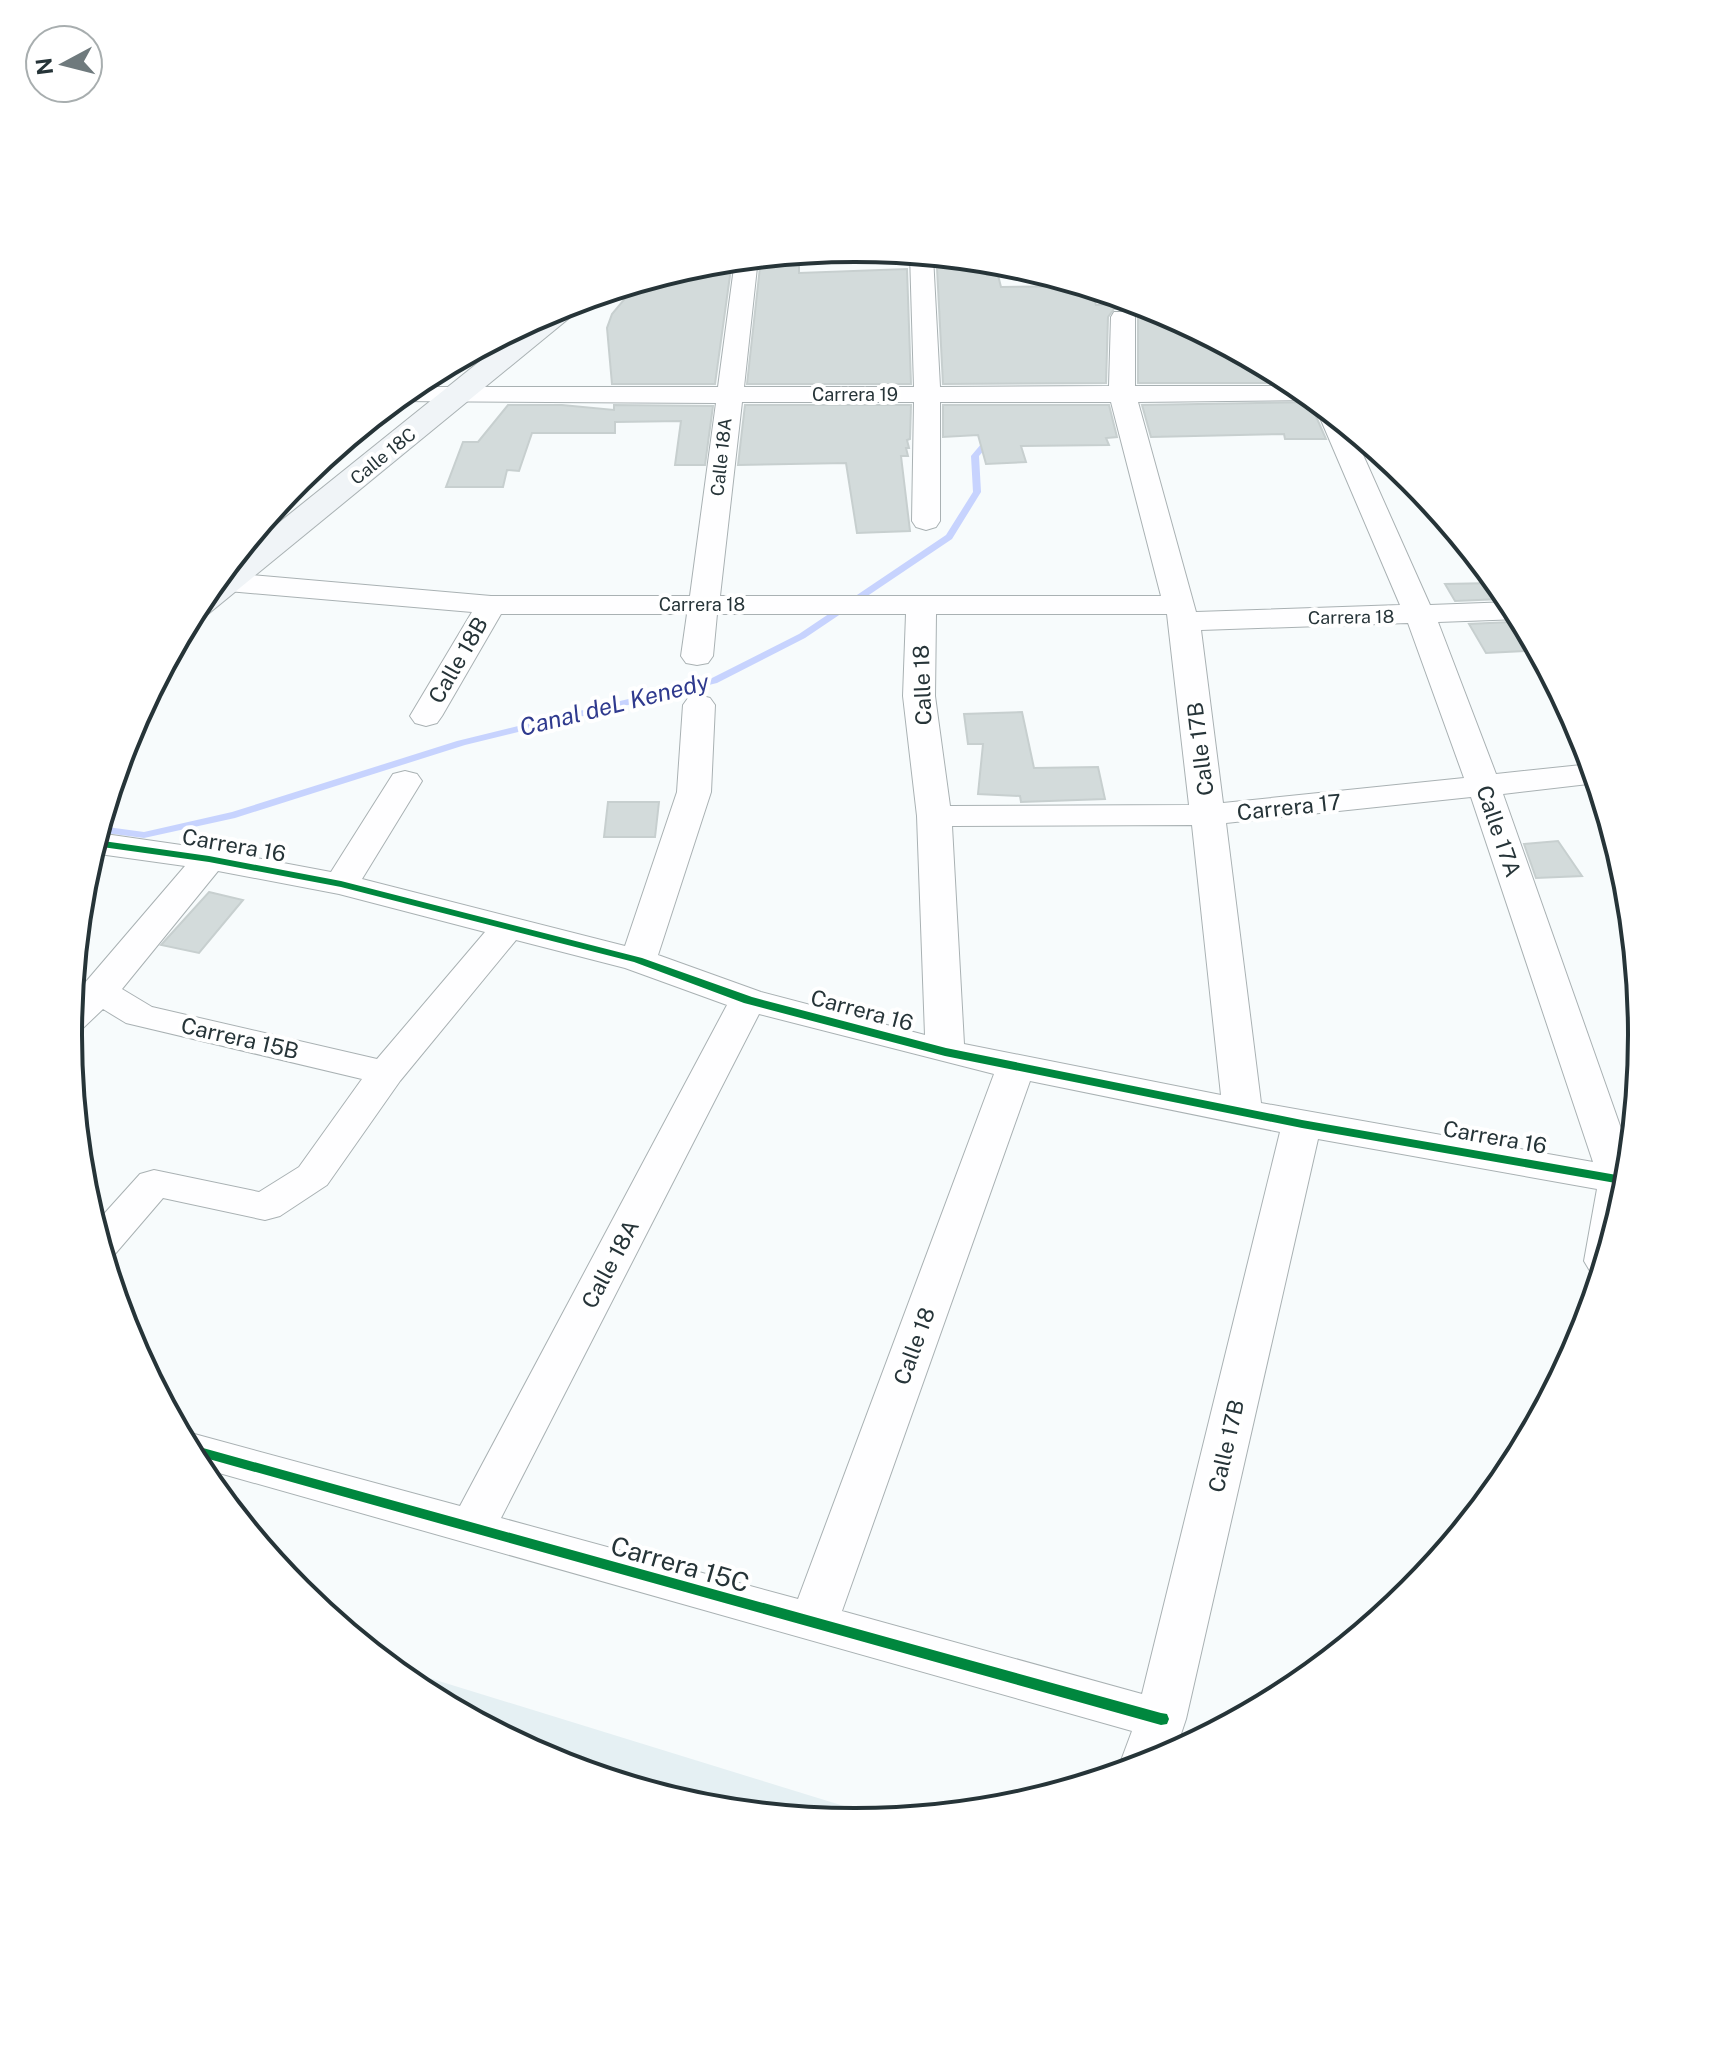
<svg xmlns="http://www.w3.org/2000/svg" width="1710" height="2071" font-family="'Public Sans',sans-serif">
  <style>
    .built { fill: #e5f0f3 }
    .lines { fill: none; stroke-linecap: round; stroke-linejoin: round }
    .stream { fill: #c7d3fe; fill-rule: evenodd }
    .building { fill: #d3dbdb; stroke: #c7cfcf; stroke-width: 2 }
    .street-casing { stroke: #a9b1b3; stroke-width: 2 }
    .secondary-casing { stroke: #a9b1b3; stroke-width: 2 }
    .street { fill: #fefeff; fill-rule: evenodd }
    .secondary { fill: #f0f4f7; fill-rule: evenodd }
    .cycleway-casing { stroke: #fff; stroke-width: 5 }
    .cycleway { fill: #00873e; fill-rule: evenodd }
    .labels { text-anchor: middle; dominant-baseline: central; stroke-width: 8; stroke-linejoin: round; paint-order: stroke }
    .far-street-label { font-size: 18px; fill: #263438; stroke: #fff }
    .street-label { font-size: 22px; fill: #263438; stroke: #fff }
    .water-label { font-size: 24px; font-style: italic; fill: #2f3a8e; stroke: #fff }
    .near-street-label { font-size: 26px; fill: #263438; stroke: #fff }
    .rim { fill: none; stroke: #263438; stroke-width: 4 }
  </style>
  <rect width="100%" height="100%" fill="#f7fbfc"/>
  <path class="built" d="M387 1665 886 1819 855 1822 701 1807 553 1762 417 1690Z"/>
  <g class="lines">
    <path class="stream" d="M1098 291 1104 293 1088 312H1082V308Z
      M990 436 994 439 979 456 981 492 952 539 805 638 717 683 465 745 235 818 144 838 98 832 100 826 144 832 232 812 457 741 710 679 799 634 946 535 973 492 971 456 987 437Z"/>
  </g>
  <path class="building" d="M799 256V273L907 269 911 384H747L761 258Z
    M732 261 715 384H612L607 328 612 314 638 283 702 264Z
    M984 263 987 275H998L1001 287 1084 286 1090 288 1096 305 1139 303 1157 309 1295 383H1138V315L1132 309H1114L1108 317 1106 383 943 384 937 268H942L941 265Z
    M1317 402 1319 408 1315 414 1326 439H1285L1284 434 1151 437 1142 405Z
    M508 405H562L614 410V405L713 406 705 465H675L681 421 615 422V433H532L519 471 507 470 503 487H446L463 442H478Z
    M745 405H911L910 439 907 440 909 448H906L908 456H901L910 531 857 533 846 463 738 465Z
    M943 405H1109L1117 437 1106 438 1109 445 1021 446 1026 462 986 464 978 435 943 437Z
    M1493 583 1501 599 1455 601 1445 584Z
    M1511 622 1524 651 1486 653 1469 624Z
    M1022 712 1034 768 1098 767 1105 799 1021 802 1020 796 978 794 983 744H968L964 714Z
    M608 802H659L655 837H604Z
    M1558 841 1582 876 1536 878 1524 844Z
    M209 892 243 900 199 953 161 945Z"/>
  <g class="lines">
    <g class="street-casing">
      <path id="street" d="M910 254 933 256 940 387 1109 386 1111 317 1114 312H1132L1135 317V386H1298L1315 400 1138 402 1196 612 1400 605 1318 413 1324 407 1352 430 1430 605 1511 602 1520 619 1438 622 1496 774 1591 764 1597 783 1503 794 1630 1154 1627 1189 1601 1274 1590 1271 1584 1261 1597 1189 1318 1139 1186 1719 1175 1752 1156 1763 1123 1773 1119 1766 1132 1731 198 1467 180 1434 187 1432 460 1506 727 1005 625 968 516 940 400 1081 327 1185 280 1216 265 1220 163 1198 115 1254 104 1257 94 1225 140 1174 154 1170 259 1192 299 1167 362 1079 126 1023 103 1009 82 1029 68 1032 72 998 185 866 92 853 98 833 209 849 331 872 393 774 405 771 417 774 422 781 362 879 625 946 677 792 683 705 688 698 699 695 710 698 715 705 711 792 658 955 761 992 925 1035 917 816 903 696 906 614H717L713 656 708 663 697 665 686 663 681 656 687 614H501L442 716 437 723 426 726 415 723 410 716 472 612 228 591 218 588 214 583 220 575 228 573 491 596H690L716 403 394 401 411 387H718L735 260 758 258 744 387H914ZM742 402H914L912 521 916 527 926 530 936 527 940 521V402H1111L1161 596H720ZM936 614H1167L1189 805 950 806 935 696ZM1408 623 1464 778 1223 803 1201 630ZM1471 797 1593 1162 1261 1103 1226 823ZM1192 825 1221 1095 964 1044 952 826ZM218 871 339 894 485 932 377 1059 152 1007 122 989ZM759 1014 994 1074 798 1599 501 1518ZM1030 1081 1280 1132 1142 1694 842 1611Z"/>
    </g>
    <g class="secondary-casing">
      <path id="secondary" d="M581 300 583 304 579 310 208 614 191 616 201 598 230 562 530 321 554 308Z"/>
    </g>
    <use href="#street" class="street"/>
    <use href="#secondary" class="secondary"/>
    <g class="cycleway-casing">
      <path id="cycleway" d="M96 840 209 856 341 881 642 958 752 997 946 1048 1302 1120 1628 1177 1627 1185 1302 1128 945 1056 744 1003 634 962 341 887 209 862 95 846Z
        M185 1443 1161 1713 1167 1714 1169 1719 1167 1724 1161 1725 191 1454Z"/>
    </g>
    <use href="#cycleway" class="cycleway"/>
  </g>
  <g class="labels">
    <g class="far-street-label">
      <text x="855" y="394">Carrera 19</text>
      <text transform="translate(383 456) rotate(-39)">Calle 18C</text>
      <text transform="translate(721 457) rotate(-84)">Calle 18A</text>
      <text x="702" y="604">Carrera 18</text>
      <text transform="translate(1351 617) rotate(-1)">Carrera 18</text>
    </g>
    <g class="street-label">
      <text transform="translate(458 660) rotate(-60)">Calle 18B</text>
      <text transform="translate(922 685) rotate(-92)">Calle 18</text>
      <text transform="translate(1200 749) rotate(-97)">Calle 17B</text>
      <text transform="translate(1289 807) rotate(-6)">Carrera 17</text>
      <text transform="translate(1499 831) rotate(71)">Calle 17A</text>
      <text transform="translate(234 845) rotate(10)">Carrera 16</text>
      <text transform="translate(862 1010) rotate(15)">Carrera 16</text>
      <text transform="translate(240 1038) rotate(13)">Carrera 15B</text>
      <text transform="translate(1495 1137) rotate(10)">Carrera 16</text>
      <text transform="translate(610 1264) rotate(-62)">Calle 18A</text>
      <text transform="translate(914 1346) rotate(-70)">Calle 18</text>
      <text transform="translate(1226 1446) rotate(-77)">Calle 17B</text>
    </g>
    <g class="water-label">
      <text transform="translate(614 704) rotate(-14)">Canal deL Kenedy</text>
    </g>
    <g class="near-street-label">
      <text transform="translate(680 1564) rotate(16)">Carrera 15C</text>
    </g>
  </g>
  <path d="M0 0H1710V2071H0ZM82 1035a773 773 0 1 1 1546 0a773 773 0 1 1-1546 0Z" fill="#fff" fill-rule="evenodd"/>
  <path class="rim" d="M82 1035a773 773 0 1 1 1546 0a773 773 0 1 1-1546 0Z"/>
  <g transform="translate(64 64) rotate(263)"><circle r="38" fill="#ffffff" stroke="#a8aeaf" stroke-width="2"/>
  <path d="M0-6L14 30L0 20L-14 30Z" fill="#6f7a7d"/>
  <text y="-12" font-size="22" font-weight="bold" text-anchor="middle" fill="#263438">N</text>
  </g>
</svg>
